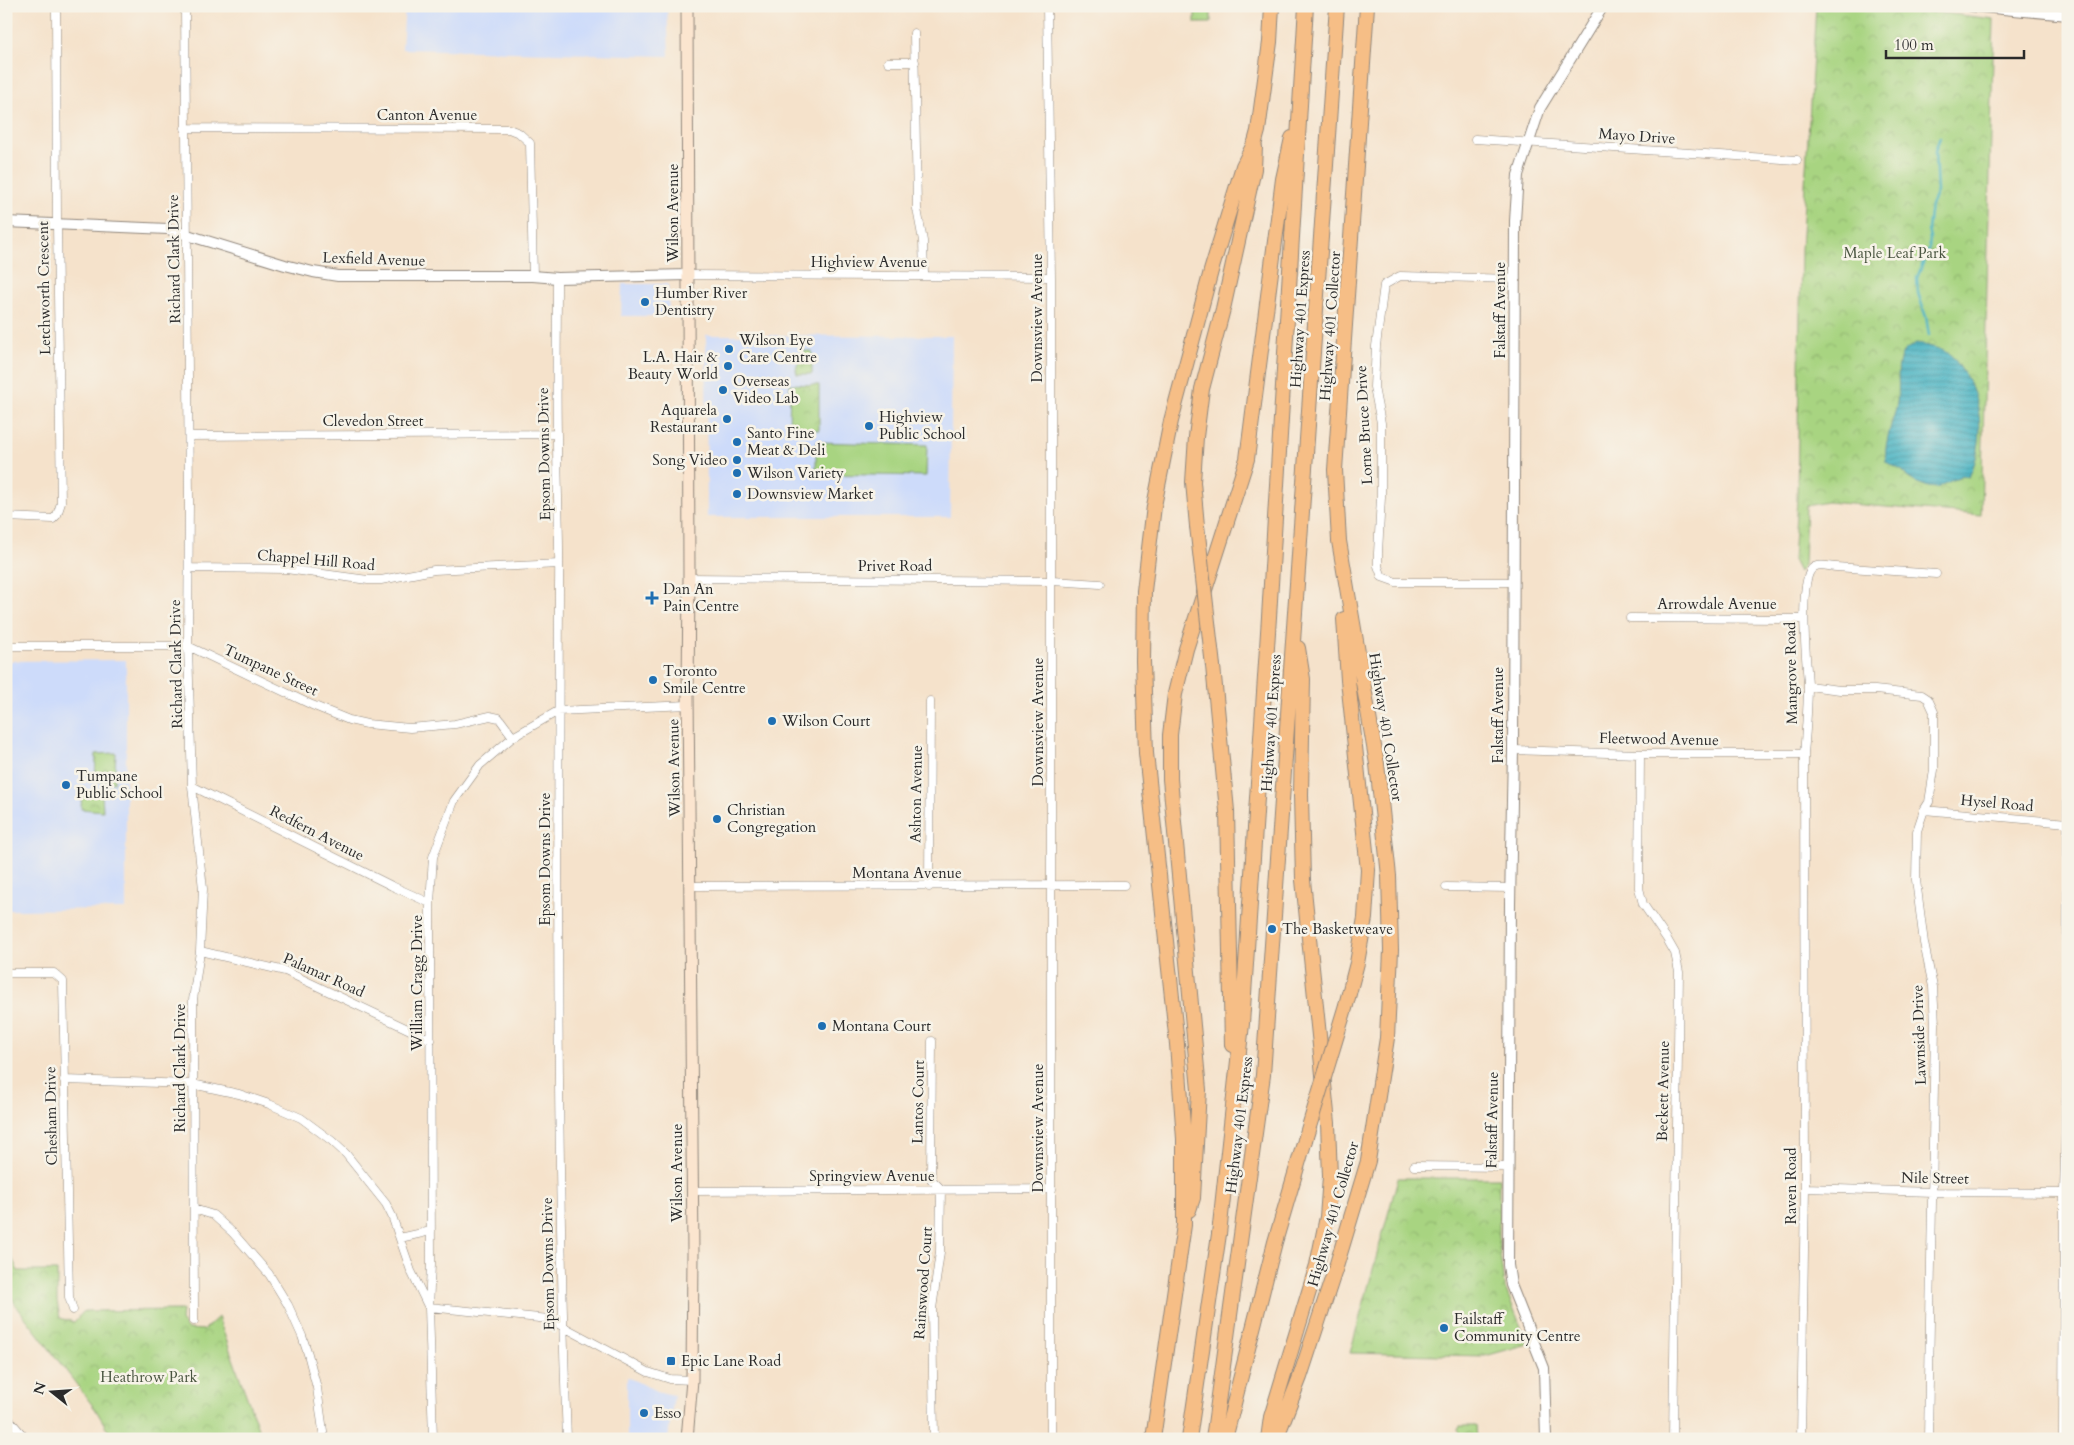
<svg xmlns="http://www.w3.org/2000/svg" width="2074" height="1445" font-family="Cardo,serif">
  <style>
    .built { fill: #cddbfa }
    .grass { fill: #a8d481; stroke: #6a8056 }
    .park { fill: url(#park-crowns); stroke: #6a8056 }
    .water { fill: url(#water-rules); stroke: #386e76 }
    .lines { fill: none; stroke-linecap: round; stroke-linejoin: round }
    .stream { stroke: #45b2c2; stroke-width: 2.5 }
    .minor-casing { stroke: #90867b; stroke-width: 9 }
    .tertiary-casing { stroke: #90867b; stroke-width: 12 }
    .secondary-casing { stroke: #90867b; stroke-width: 13 }
    .motorway-casing { stroke: #90867b; stroke-width: 16 }
    .minor { stroke: #fff; stroke-width: 8 }
    .tertiary { stroke: #fff; stroke-width: 10 }
    .secondary { stroke: #fbe5cf; stroke-width: 11 }
    .motorway { stroke: #f6be86; stroke-width: 14 }
    .motorway-bridge-casing { stroke: #90867b; stroke-width: 16; stroke-linecap: butt }
    .motorway-bridge { stroke: #f6be86; stroke-width: 14 }
    .poi-dot { fill: #1f6fb2; stroke: #f7f3e8; stroke-width: 2 }
    .labels { text-anchor: middle; dominant-baseline: central; stroke-width: 5; stroke-linejoin: round; paint-order: stroke }
    .street-label { font-size: 15px; fill: #2b2b2b; stroke: #f7f3e8 }
    .park-label { font-size: 15px; fill: #4a5540; stroke: #f7f3e8 }
    .poi-label { font-size: 15px; fill: #2b2b2b; stroke: #f7f3e8; text-anchor: start }
  </style>
  <defs>
    <pattern id="park-crowns" width="20" height="18" patternUnits="userSpaceOnUse" patternTransform="scale(1.25)"><rect width="20" height="18" fill="#a8d481"/><path d="M2 6a3 3 0 1 1 6 0M12 15a3 3 0 1 1 6 0" fill="none" stroke="#91b670"/></pattern>
    <pattern id="water-rules" width="6" height="5" patternUnits="userSpaceOnUse" patternTransform="scale(1.25)"><rect width="6" height="5" fill="#45b2c2"/><path d="M0 2.5h6" fill="none" stroke="#3a919e"/></pattern>
  </defs>
  <rect width="100%" height="100%" fill="#f7f3e8"/>
  <filter id="ink" filterUnits="userSpaceOnUse"><feTurbulence type="fractalNoise" baseFrequency=".02" numOctaves="2"/><feDisplacementMap in="SourceGraphic" scale="10" xChannelSelector="R" yChannelSelector="G"/><feConvolveMatrix kernelMatrix="1 2 1 2 8 2 1 2 1" color-interpolation-filters="sRGB"/></filter>
  <filter id="wash" filterUnits="userSpaceOnUse"><feTurbulence type="fractalNoise" baseFrequency=".0096" numOctaves="4" result="noise"/><feDisplacementMap in="SourceGraphic" scale="20" xChannelSelector="R" yChannelSelector="G"/><feGaussianBlur stdDeviation="1.12" result="paint"/><feColorMatrix in="noise" values="0 0 0 0 0 0 0 0 0 0 0 0 0 0 0 0 0 1.4 0 .05"/><feComposite in="paint" operator="in"/></filter>
  <g filter="url(#wash)">
    <rect width="100%" height="100%" fill="#f5e2cb"/>
    <path class="built" d="M405 6H667L669 56 402 49Z
      M622 284H668L669 316H621Z
      M706 335 952 336 950 517H707Z
      M126 660V909L6 910V661Z
      M627 1377 659 1392 674 1395 668 1439H627Z"/>
    <path class="grass" d="M1195 6H1211V23H1195Z
      M816 442 927 445 926 476 816 474Z"/>
    <path class="park" d="M1816 6H1880L1994 19 1981 515 1827 502 1806 506 1804 565 1799 572 1793 560 1797 499 1801 250Z
      M802 351H812V374H797L796 369Z
      M790 384 819 385V430H789Z
      M116 753 114 783 95 781 96 754Z
      M82 792 102 794 103 811 81 809Z
      M1398 1178H1499V1246L1504 1285 1528 1344 1485 1356 1350 1353Z
      M6 1245 18 1271H57V1301L60 1318 74 1322 84 1311 182 1310 181 1321 187 1329 204 1330 218 1317 262 1439H113L96 1410 15 1304 6 1288Z
      M1461 1426H1476L1477 1439H1460L1458 1428Z"/>
    <path class="water" d="M1916 344C1925 345 1941 348 1949 354 1954 357 1958 365 1961 369 1984 401 1985 443 1969 477L1962 475 1937 488 1928 487 1915 482 1907 477 1903 471 1886 462C1883 439 1896 418 1898 396 1900 382 1895 365 1903 353 1905 348 1911 347 1916 344Z"/>
    <g class="lines">
      <path class="stream" d="M1929 335 1926 317 1918 293 1917 278 1929 248 1930 239 1928 230 1931 205 1937 192 1935 152 1940 137"/>
    </g>
  </g>
  <g filter="url(#ink)">
    <g class="lines">
      <g class="minor-casing">
        <path id="minor" d="M185 6 189 500 188 646 192 786 203 889 200 951 193 1000 194 1321
          M1047 6 1051 277V1439
          M914 33 917 209 923 241 924 275
          M888 62H915
          M185 128 509 129 519 133 530 143 533 276
          M1475 139 1797 160
          M688 275 1051 277
          M557 278C557 331 556 383 557 436 557 486 560 537 559 587 558 871 556 1155 567 1439
          M189 436 557 434
          M6 517 53 519 57 515 61 503 57 224 56 6
          M189 568 286 569 368 580H381L434 570 559 564
          M689 578 1052 581 1100 584
          M1513 582H1396L1382 577 1378 566V553L1381 497V423L1374 387 1376 346 1384 285 1400 276 1515 279
          M1630 618 1804 619
          M6 646H188L312 705 349 720 367 724 410 728 455 724 490 716 499 718 513 737
          M1808 686 1840 690H1875L1922 695 1928 699 1934 712V770L1929 802 1924 810 1917 831 1916 880 1924 943 1933 987 1935 1024 1928 1439
          M1513 750 1640 754H1804
          M1640 754 1639 888 1643 904 1667 939 1675 953 1679 972 1673 1439
          M192 786 392 886 430 903
          M1924 810 2067 823
          M691 886 1124 885
          M929 887 930 701
          M1446 887 1510 888
          M200 951 285 971 431 1040
          M6 973H54L63 981 69 1297 73 1310
          M932 1041 931 1179 941 1189
          M64 1080 192 1084 239 1094 269 1104 301 1118 332 1141 346 1154 386 1204 392 1216 411 1271 428 1306
          M1414 1166 1507 1167
          M1805 1188 1932 1192 2064 1193
          M693 1191 1052 1189
          M194 1209 213 1215 233 1233 269 1274 288 1305 302 1336 308 1354 317 1388 324 1438
          M400 1238 431 1231
          M429 1307 549 1319 648 1372 670 1379 692 1380
          M6 1416 26 1439
          M433 1439 429 1307 431 1265 430 903 433 857 454 801 480 765 513 737 558 711 688 705
          M934 1439 932 1309 940 1252 941 1189
          M1801 1439 1805 1188 1804 754C1806 731 1808 707 1808 684 1807 665 1797 577 1814 567 1821 563 1829 567 1836 567L1936 574
          M2063 1439 2064 1193 2067 1075 2068 733"/>
      </g>
      <g class="tertiary-casing">
        <path id="tertiary" d="M1971 6 2068 15
          M6 222 168 229 285 265 313 272 338 276H533L557 278 688 275
          M1546 1439 1544 1368 1511 1285 1508 1265 1510 904 1513 750 1515 221 1518 175 1540 108 1603 6"/>
      </g>
      <g class="secondary-casing">
        <path id="secondary" d="M687 6 689 578 688 693 693 1253 692 1380 687 1439"/>
      </g>
      <g class="motorway-casing">
        <path id="motorway" d="M1197 526 1193 482 1196 437 1202 389 1223 309 1254 169 1255 147
          M1344 619 1348 680 1368 870 1365 918 1357 963 1346 1005
          M1213 666 1227 811 1232 1045
          M1189 1210 1193 1198 1199 1090 1170 779V735L1175 694 1186 649 1247 459 1283 179 1292 138
          M1153 1439 1184 1225V1139L1177 1044 1146 753 1143 661 1144 591 1154 506 1171 421 1211 271 1243 166 1255 142 1258 131 1270 42 1272 6
          M1189 1439 1219 1234 1242 1024 1269 617 1306 6
          M1213 1439 1263 1075 1337 6
          M1225 1439 1275 1242 1305 1140
          M1268 1439 1271 1417 1317 1265 1327 1217 1330 1177 1328 1123 1303 880 1301 795 1303 679 1298 648
          M1276 1439 1300 1377 1336 1267 1368 1161 1387 1038 1391 950 1389 876 1377 764 1339 541 1335 470 1367 6"/>
      </g>
      <use href="#minor" class="minor"/>
      <use href="#tertiary" class="tertiary"/>
      <use href="#secondary" class="secondary"/>
      <use href="#motorway" class="motorway"/>
      <g class="motorway-bridge-casing">
        <path id="motorway-bridge" d="M1197 526 1213 666
          M1305 1140 1346 1005"/>
      </g>
      <use href="#motorway-bridge" class="motorway-bridge"/>
    </g>
  </g>
  <g class="poi-dot">
    <circle cx="645" cy="302" r="5"/>
    <circle cx="729" cy="349" r="5"/>
    <circle cx="728" cy="366" r="5"/>
    <circle cx="723" cy="390" r="5"/>
    <circle cx="727" cy="419" r="5"/>
    <circle cx="869" cy="426" r="5"/>
    <circle cx="737" cy="442" r="5"/>
    <circle cx="737" cy="460" r="5"/>
    <circle cx="737" cy="473" r="5"/>
    <circle cx="737" cy="494" r="5"/>
    <path d="M649.5 590.5h5v5h5v5h-5v5h-5v-5h-5v-5h5z"/>
    <circle cx="653" cy="680" r="5"/>
    <circle cx="772" cy="721" r="5"/>
    <circle cx="66" cy="785" r="5"/>
    <circle cx="717" cy="819" r="5"/>
    <circle cx="1272" cy="929" r="5"/>
    <circle cx="822" cy="1026" r="5"/>
    <circle cx="1444" cy="1328" r="5"/>
    <rect x="666" y="1356" width="10" height="10" rx="2.5"/>
    <circle cx="644" cy="1413" r="5"/>
  </g>
  <g class="labels">
    <g class="street-label">
      <text x="427" y="115">Canton Avenue</text>
      <text transform="translate(1637 136) rotate(4)">Mayo Drive</text>
      <text transform="translate(673 213) rotate(-90)">Wilson Avenue</text>
      <text transform="translate(174 259) rotate(-91)">Richard Clark Drive</text>
      <text transform="translate(374 259) rotate(2)">Lexfield Avenue</text>
      <text x="869" y="262">Highview Avenue</text>
      <text transform="translate(44 288) rotate(-91)">Letchworth Crescent</text>
      <text transform="translate(1500 310) rotate(-90)">Falstaff Avenue</text>
      <text transform="translate(1037 318) rotate(-90)">Downsview Avenue</text>
      <text transform="translate(1300 319) rotate(-86)">Highway 401 Express</text>
      <text transform="translate(1330 326) rotate(-86)">Highway 401 Collector</text>
      <text x="373" y="421">Clevedon Street</text>
      <text transform="translate(1364 425) rotate(-93)">Lorne Bruce Drive</text>
      <text transform="translate(544 454) rotate(-91)">Epsom Downs Drive</text>
      <text transform="translate(316 560) rotate(5)">Chappel Hill Road</text>
      <text x="895" y="566">Privet Road</text>
      <text x="1717" y="604">Arrowdale Avenue</text>
      <text transform="translate(176 664) rotate(-91)">Richard Clark Drive</text>
      <text transform="translate(271 670) rotate(25)">Tumpane Street</text>
      <text transform="translate(1791 673) rotate(-91)">Mangrove Road</text>
      <text transform="translate(1498 715) rotate(-90)">Falstaff Avenue</text>
      <text transform="translate(1038 722) rotate(-90)">Downsview Avenue</text>
      <text transform="translate(1271 723) rotate(-86)">Highway 401 Express</text>
      <text transform="translate(1386 727) rotate(81)">Highway 401 Collector</text>
      <text transform="translate(1659 739) rotate(1)">Fleetwood Avenue</text>
      <text transform="translate(674 768) rotate(-91)">Wilson Avenue</text>
      <text transform="translate(916 794) rotate(-89)">Ashton Avenue</text>
      <text transform="translate(1997 803) rotate(5)">Hysel Road</text>
      <text transform="translate(317 833) rotate(27)">Redfern Avenue</text>
      <text transform="translate(545 859) rotate(-90)">Epsom Downs Drive</text>
      <text x="907" y="873">Montana Avenue</text>
      <text transform="translate(324 975) rotate(24)">Palamar Road</text>
      <text transform="translate(417 983) rotate(-90)">William Cragg Drive</text>
      <text transform="translate(1919 1035) rotate(-92)">Lawnside Drive</text>
      <text transform="translate(180 1068) rotate(-90)">Richard Clark Drive</text>
      <text transform="translate(1663 1091) rotate(-89)">Beckett Avenue</text>
      <text transform="translate(918 1102) rotate(-89)">Lantos Court</text>
      <text transform="translate(51 1116) rotate(-91)">Chesham Drive</text>
      <text transform="translate(1492 1120) rotate(-89)">Falstaff Avenue</text>
      <text transform="translate(1239 1125) rotate(-83)">Highway 401 Express</text>
      <text transform="translate(1038 1128) rotate(-90)">Downsview Avenue</text>
      <text transform="translate(677 1173) rotate(-90)">Wilson Avenue</text>
      <text x="872" y="1176">Springview Avenue</text>
      <text transform="translate(1935 1178) rotate(1)">Nile Street</text>
      <text transform="translate(1791 1186) rotate(-90)">Raven Road</text>
      <text transform="translate(1333 1214) rotate(-74)">Highway 401 Collector</text>
      <text transform="translate(548 1264) rotate(-91)">Epsom Downs Drive</text>
      <text transform="translate(923 1283) rotate(-86)">Rainswood Court</text>
    </g>
    <g class="park-label">
      <text x="1895" y="253">Maple Leaf Park</text>
      <text x="149" y="1377">Heathrow Park</text>
    </g>
    <g class="poi-label">
      <text x="655" y="293">Humber River<tspan x="655" dy="17">Dentistry</tspan></text>
      <text x="739" y="340">Wilson Eye<tspan x="739" dy="17">Care Centre</tspan></text>
      <text x="718" y="357" text-anchor="end">L.A. Hair &amp;<tspan x="718" dy="17">Beauty World</tspan></text>
      <text x="733" y="381">Overseas<tspan x="733" dy="17">Video Lab</tspan></text>
      <text x="717" y="410" text-anchor="end">Aquarela<tspan x="717" dy="17">Restaurant</tspan></text>
      <text x="879" y="417">Highview<tspan x="879" dy="17">Public School</tspan></text>
      <text x="747" y="433">Santo Fine<tspan x="747" dy="17">Meat &amp; Deli</tspan></text>
      <text x="727" y="460" text-anchor="end">Song Video</text>
      <text x="747" y="473">Wilson Variety</text>
      <text x="747" y="494">Downsview Market</text>
      <text x="663" y="589">Dan An<tspan x="663" dy="17">Pain Centre</tspan></text>
      <text x="663" y="671">Toronto<tspan x="663" dy="17">Smile Centre</tspan></text>
      <text x="782" y="721">Wilson Court</text>
      <text x="76" y="776">Tumpane<tspan x="76" dy="17">Public School</tspan></text>
      <text x="727" y="810">Christian<tspan x="727" dy="17">Congregation</tspan></text>
      <text x="1282" y="929">The Basketweave</text>
      <text x="832" y="1026">Montana Court</text>
      <text x="1454" y="1319">Failstaff<tspan x="1454" dy="17">Community Centre</tspan></text>
      <text x="681" y="1361">Epic Lane Road</text>
      <text x="654" y="1413">Esso</text>
    </g>
  </g>
  <rect width="2074" height="1445" fill="none" stroke="#f7f3e8" stroke-width="25"/>
  <g transform="translate(52 1392) rotate(287)" stroke="#f7f3e8" stroke-width="4" paint-order="stroke">
  <path d="M0-4L9 19L0 12L-9 19Z" fill="#2b2b2b"/>
  <text y="-8" font-size="14" font-weight="bold" text-anchor="middle" fill="#2b2b2b">N</text>
  </g>
  <path d="M1886 50v8h138v-8" fill="none" stroke="#2b2b2b" stroke-width="2.5"/>
  <text x="1894" y="50" font-size="15" fill="#2b2b2b" stroke="#f7f3e8" stroke-width="4" paint-order="stroke">100 m</text>
</svg>
